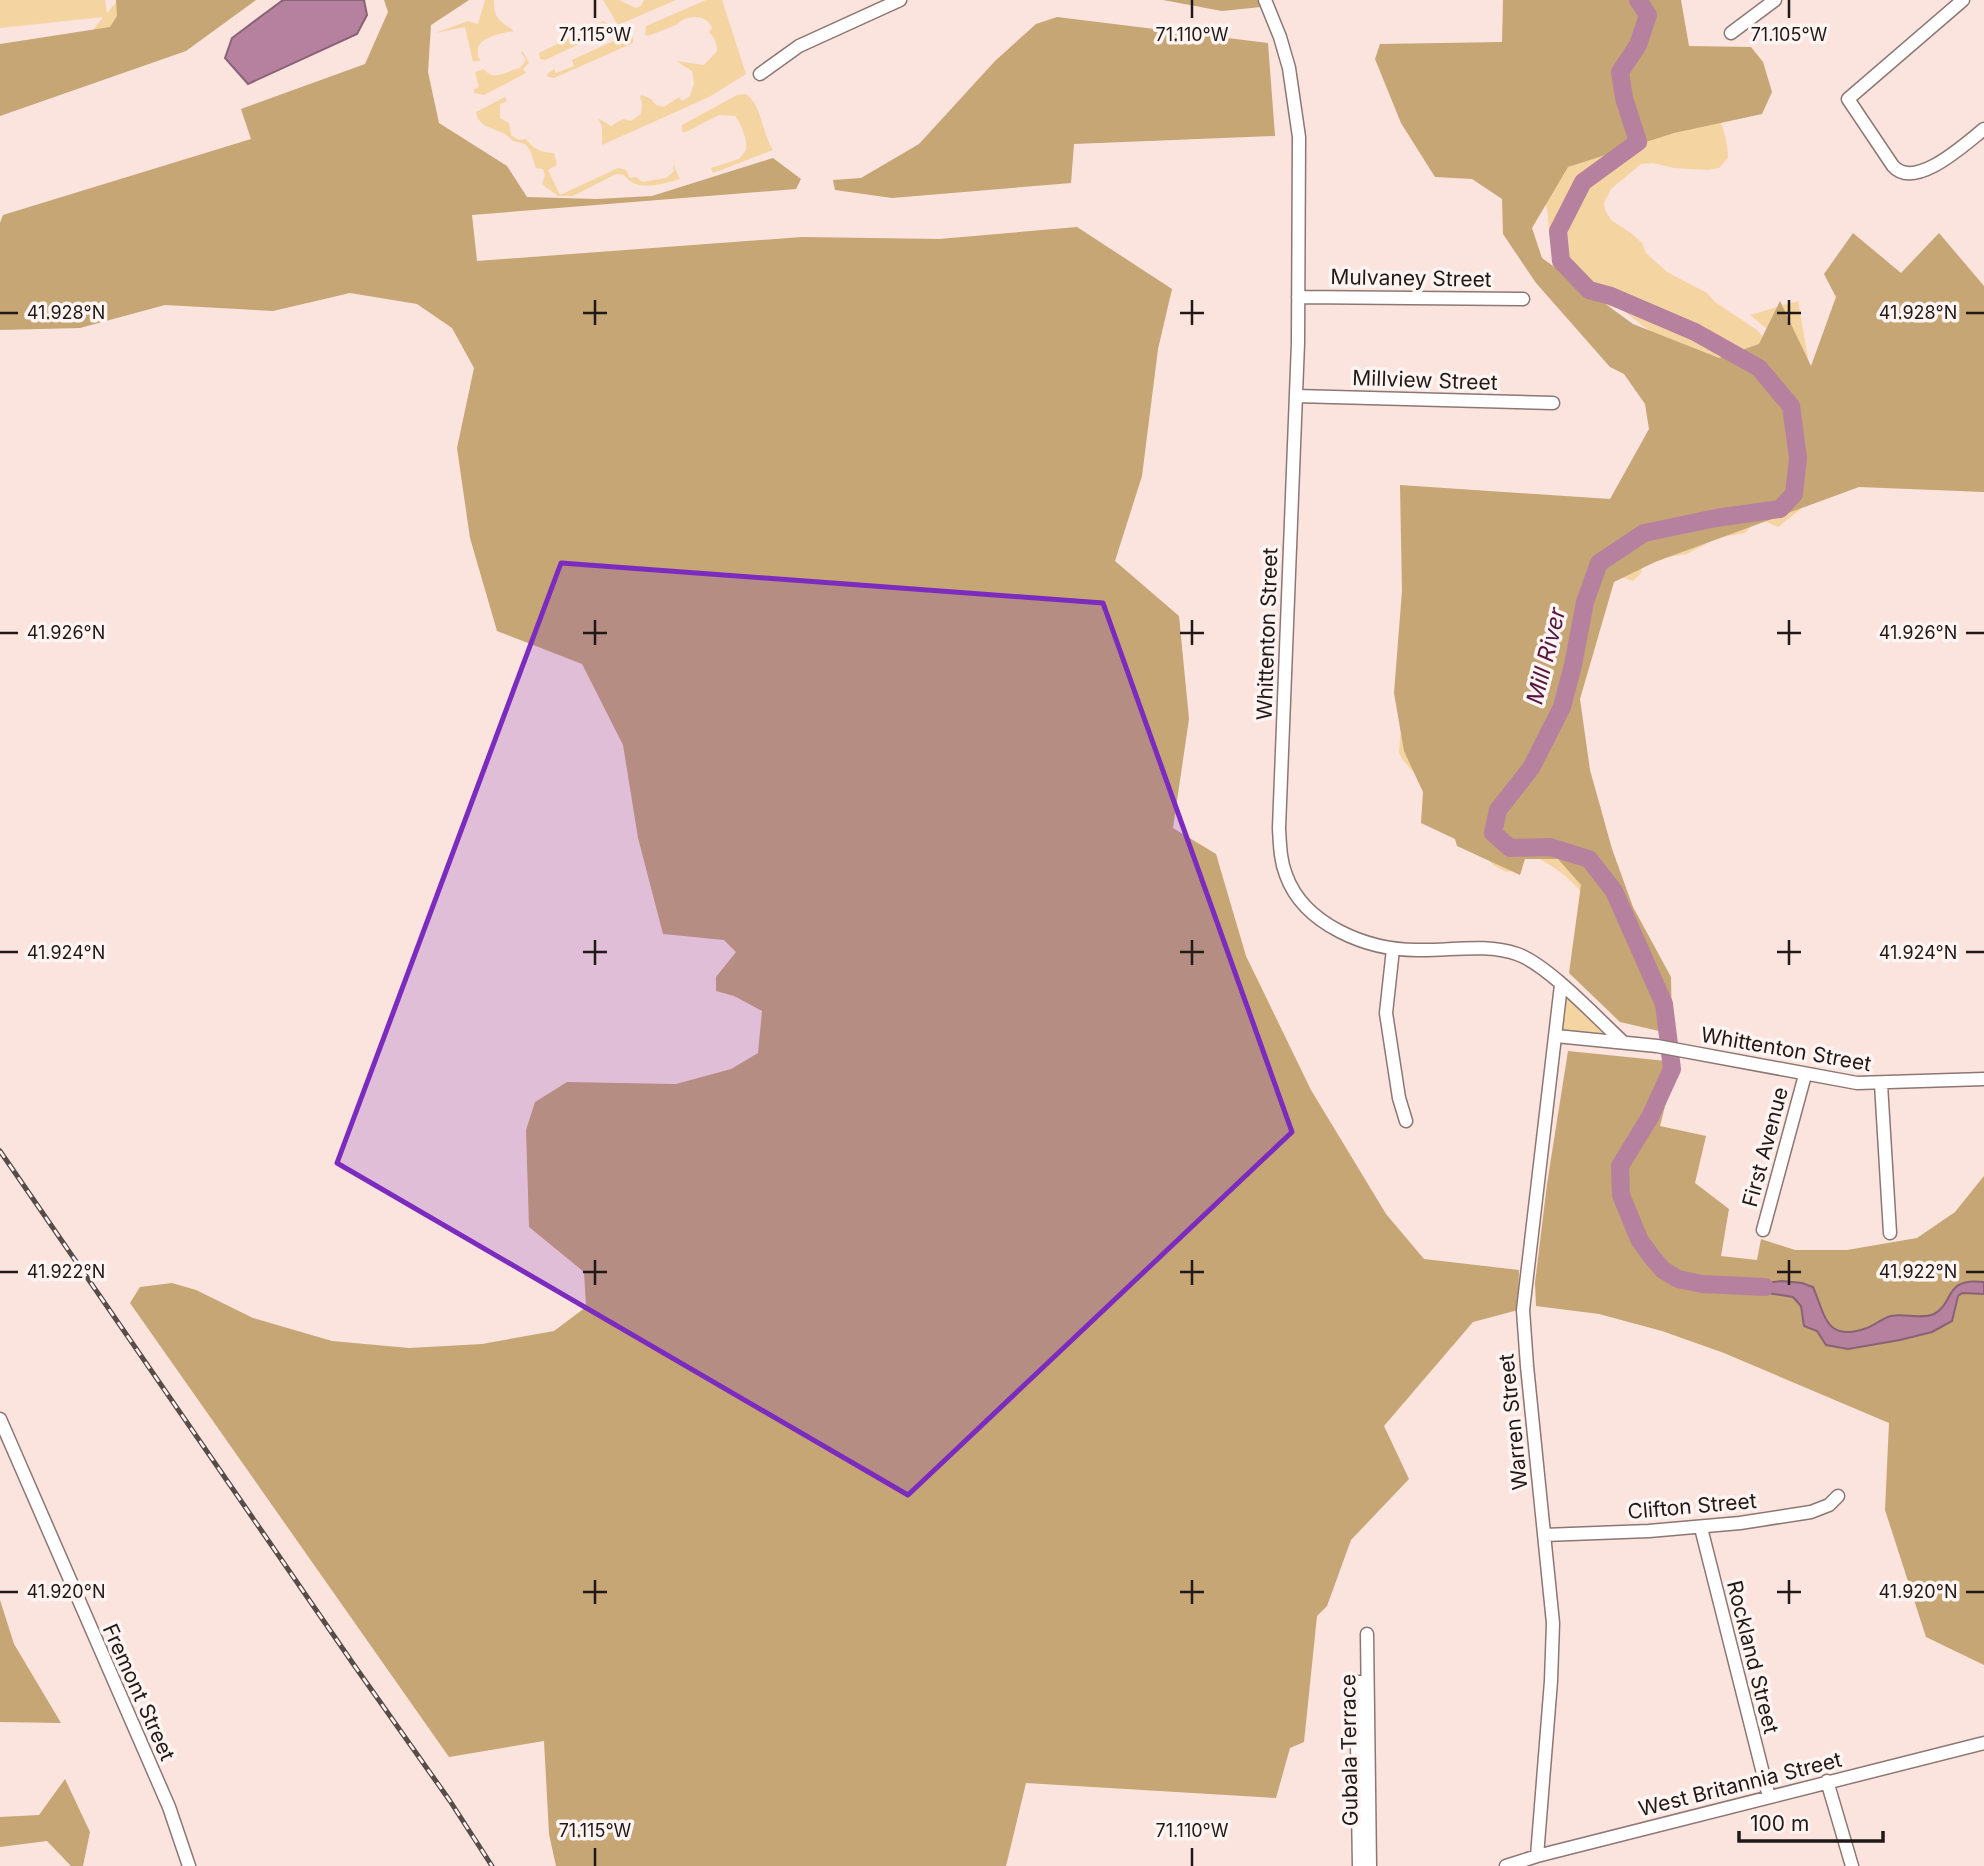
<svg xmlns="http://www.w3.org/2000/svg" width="1984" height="1866" font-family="Inter,sans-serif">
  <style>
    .green { fill: #f4d5a2 }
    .forest { fill: #c5a674 }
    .water { fill: #b6819e; stroke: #896276; stroke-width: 2 }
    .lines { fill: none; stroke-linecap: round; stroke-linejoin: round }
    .river { stroke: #b6819e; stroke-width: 18 }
    .minor-casing { stroke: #8d7773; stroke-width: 15 }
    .minor { stroke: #fff; stroke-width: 12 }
    .rail-casing { stroke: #584c49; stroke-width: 5 }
    .rail { stroke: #fef4f2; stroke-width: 2.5; stroke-dasharray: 8; stroke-linecap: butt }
    .marked { fill: #7b2cbf; fill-opacity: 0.2; stroke: #7b2cbf; stroke-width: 5; stroke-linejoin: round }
    .ticks { fill: none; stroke: #211917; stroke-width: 2.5 }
    .labels { text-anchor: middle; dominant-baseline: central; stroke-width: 7; stroke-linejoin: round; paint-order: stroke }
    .street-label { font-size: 21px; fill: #211917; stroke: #fef4f2 }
    .water-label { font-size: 23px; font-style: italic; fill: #55153e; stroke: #fef4f2 }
    .ticks-label { font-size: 18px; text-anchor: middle; fill: #211917; stroke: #fef4f2; stroke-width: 7; stroke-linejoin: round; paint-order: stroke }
  </style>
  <rect width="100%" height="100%" fill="#fbe3de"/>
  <path class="green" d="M0 0H105L107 13 118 0H202L83 43 103 17 0 28Z
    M485 0H494C493 18 501 22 514 31 506 32 485 36 479 45 477 48 478 54 478 57L481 60 473 62 465 27 435 33 468 21 478 24Z
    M603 0H619L636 8 641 6 644 0H676L618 25Z
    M706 0H722L746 74 709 97 602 145V127L598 118 611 126 623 119 631 121 641 114 642 102 640 97 642 95 651 99 656 105 664 107 679 97 682 101 690 96 694 83 692 71 676 61 704 65 717 51V47L714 38 709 32 712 28C706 13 686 15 676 25L648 36 645 34 646 26Z
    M604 21 609 28 603 33 545 60 540 59 539 53Z
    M629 34 633 38V43L554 78 548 77 547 74 554 69 556 73 574 66 572 60Z
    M521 52H523L529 63 523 69 526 73 484 95 474 93V89L479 87 475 72 484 69C494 83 508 70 520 68L526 60Z
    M1676 57C1700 88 1728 117 1728 158L1719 168 1708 170 1674 168 1653 163 1641 164 1611 189 1604 203 1605 210 1611 220 1631 233 1642 243 1646 253 1667 272 1707 293 1715 302 1757 330 1801 381V509L1778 527 1758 518 1745 533 1717 538 1687 554 1643 561 1641 573 1633 581 1613 574 1578 694 1582 778 1601 807 1602 830 1609 858 1621 874 1623 885 1584 896C1571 878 1552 864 1531 855L1524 857 1513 871 1506 872 1493 865 1402 759 1399 752 1403 703 1650 527V331L1617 306 1602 307 1578 291 1560 252 1550 239 1547 209 1543 196 1515 157Z
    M746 94C762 105 762 134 773 150L713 173 711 168 739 159 746 150C748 141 741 123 735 116L719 115 686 132H682V125L737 95Z
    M505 97 507 101 500 104V118L509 123 511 135 519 140 526 139C533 149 542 153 554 153L557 165 548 170 560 195 618 168 626 170 630 178 636 177 642 182 666 178 674 171 673 164 680 179C662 184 637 193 624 175L616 174 573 196H558L542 184 545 175 543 169 536 168 530 150 525 144 513 141 505 134 484 125 478 119 476 112Z
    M1798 301 1809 364 1750 315Z
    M1565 997 1606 1033 1562 1030Z"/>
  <path class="forest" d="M116 0H256L186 51 0 116V44L110 27 117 16Z
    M384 0H469L431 25 428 72 439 123 507 166 527 197 596 199 652 196 773 158 801 179 796 189 472 215 477 261 802 237 939 239 1077 227 1172 289 1158 349 1142 476 1115 561 1179 616 1189 719 1173 828 1216 854 1246 956 1311 1090 1386 1214 1424 1259 1519 1270 1518 1310 1473 1322 1384 1426 1409 1479 1351 1540 1327 1606 1317 1616 1304 1742 1290 1748 1276 1798 1026 1783 1006 1866H556L549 1834 544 1741 449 1757 130 1303 140 1287 172 1283 196 1290 253 1318 332 1341 409 1348 482 1344 554 1331 586 1307 584 1272 529 1227 526 1130 535 1102 567 1082 676 1084 731 1069 758 1053 762 1011 734 996 716 991V977L736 952 724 940 663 934 638 838 623 745 582 664 497 631 470 538 457 448 474 368 452 328 417 304 350 293 273 311 165 305 80 328 0 330V223L3 215 251 139 241 109 365 64 388 12Z
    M1163 0H1258L1261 7 1222 11Z
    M1503 0H1681L1689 46 1751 47 1763 62 1772 92 1762 114 1674 133 1568 167 1532 228 1542 258 1633 324 1719 358 1759 344 1780 301 1811 366 1836 297 1824 274 1853 233 1901 273 1939 233 1984 286V492L1859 487 1655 562 1614 582 1580 699 1590 770 1612 849 1633 907 1671 977 1672 1034 1620 1022 1569 973 1581 885 1558 859H1525L1520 875 1457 846 1455 839 1421 823 1423 792 1404 751 1394 693 1402 591 1400 485 1610 499 1649 429 1645 404 1624 374 1610 367 1536 283 1503 234 1502 199 1472 179 1435 177 1401 123 1375 59 1380 44 1502 42Z
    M1057 17 1268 43 1275 136 1074 144 1071 183 892 198 835 190 833 180 861 178 919 144 995 61 1036 24Z
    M1568 1051 1676 1062 1660 1126 1706 1136 1695 1183 1729 1209 1721 1256 1757 1260 1761 1239 1795 1250H1847L1917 1238 1955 1212 1984 1176V1665L1926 1637 1885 1510 1889 1423 1724 1353 1662 1331 1599 1314 1536 1306 1535 1283 1547 1184Z
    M0 1600 14 1644 61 1723 0 1722Z
    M65 1779 90 1832 83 1866H71L47 1841 0 1847V1817L39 1815Z"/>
  <path class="water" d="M283 0H364L367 15 357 34 248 84 225 58 232 38Z
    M1782 1281 1802 1283 1813 1287C1825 1314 1825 1343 1867 1328 1875 1325 1883 1318 1891 1316 1905 1313 1920 1320 1934 1314 1955 1303 1943 1277 1984 1282V1294L1962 1293 1958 1296 1952 1321 1932 1332 1900 1340 1848 1349 1826 1345 1817 1331 1804 1326 1801 1306 1793 1297 1731 1287Z"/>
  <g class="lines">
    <path class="river" d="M1638 0 1648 15 1638 45 1620 72 1624 98 1638 142 1583 182 1558 231 1561 261 1589 290 1611 296 1695 332 1759 368 1791 406 1798 458 1794 494 1780 509 1716 518 1644 533 1599 563 1585 602 1573 665 1562 707 1531 768 1498 810 1493 833 1510 848 1550 847 1589 859 1614 891 1664 1004 1672 1069 1650 1117 1620 1166 1621 1195 1639 1239 1651 1256 1663 1270 1678 1279 1702 1284 1765 1287"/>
    <g class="minor-casing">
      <path id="minor" d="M1265 0 1280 37 1289 68 1299 137 1298 343 1279 828C1280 844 1280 860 1286 875 1304 925 1367 950 1417 950 1449 951 1486 943 1517 954 1547 964 1598 1019 1623 1042
        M1963 0 1848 99 1893 166C1915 191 1965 144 1984 129
        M1731 33 1775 0
        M760 74 799 46 900 0
        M1298 297 1523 299
        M1296 396 1553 403
        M1393 949 1386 1013 1399 1098 1406 1121
        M1556 1036 1657 1046 1857 1083 1984 1079
        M1881 1084 1890 1233
        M1763 1230 1805 1075
        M0 1419 169 1807 189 1866
        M1701 1528 1769 1797
        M1544 1535 1649 1531 1740 1523 1811 1512 1829 1505 1838 1496
        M1367 1634 1370 1866
        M1827 1781 1852 1866
        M1537 1856 1551 1681 1553 1623 1527 1366 1523 1310 1561 985
        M1359 1866 1356 1682H1367
        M1506 1866 1537 1856 1984 1743"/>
    </g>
    <use href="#minor" class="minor"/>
    <g class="rail-casing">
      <path id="rail" d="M0 1151 354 1665 450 1801 492 1866"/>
    </g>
    <use href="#rail" class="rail"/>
  </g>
  <path class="marked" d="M561 563 1103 603 1292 1132 908 1495 337 1163Z"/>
  <path class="ticks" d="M595 0V18M1192 0V18M1789 0V18M595 300V325M1192 300V325M1789 300V325M0 313H18M583 313H607M1180 313H1204M1777 313H1801M1966 313H1984M595 620V645M1192 620V645M1789 620V645M0 633H18M583 633H607M1180 633H1204M1777 633H1801M1966 633H1984M595 940V965M1192 940V965M1789 940V965M0 952H18M583 952H607M1180 952H1204M1777 952H1801M1966 952H1984M595 1260V1285M1192 1260V1285M1789 1260V1285M0 1272H18M583 1272H607M1180 1272H1204M1777 1272H1801M1966 1272H1984M595 1580V1604M1192 1580V1604M1789 1580V1604M0 1592H18M583 1592H607M1180 1592H1204M1777 1592H1801M1966 1592H1984M595 1848V1866M1192 1848V1866"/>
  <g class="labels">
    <g class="street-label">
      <text transform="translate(1411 278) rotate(1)">Mulvaney Street</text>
      <text transform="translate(1425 380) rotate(2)">Millview Street</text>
      <text transform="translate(1267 634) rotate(-88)">Whittenton Street</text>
      <text transform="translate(1786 1049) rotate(10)">Whittenton Street</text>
      <text transform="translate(1765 1147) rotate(-75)">First Avenue</text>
      <text transform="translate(1513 1422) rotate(-96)">Warren Street</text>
      <text transform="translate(1692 1506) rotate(-5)">Clifton Street</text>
      <text transform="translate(1753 1657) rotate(76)">Rockland Street</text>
      <text transform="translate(139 1692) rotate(66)">Fremont Street</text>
      <text transform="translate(1349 1750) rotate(-91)">Gubala Terrace</text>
      <text transform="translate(1740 1784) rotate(-14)">West Britannia Street</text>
    </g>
    <g class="water-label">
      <text transform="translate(1546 656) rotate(-76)">Mill River</text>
    </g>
  </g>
  <g class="ticks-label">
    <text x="595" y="41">71.115°W</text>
    <text x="1192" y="41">71.110°W</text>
    <text x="1789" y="41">71.105°W</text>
    <text x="66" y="319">41.928°N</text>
    <text x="1918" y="319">41.928°N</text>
    <text x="66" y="639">41.926°N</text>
    <text x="1918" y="639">41.926°N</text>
    <text x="66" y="959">41.924°N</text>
    <text x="1918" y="959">41.924°N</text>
    <text x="66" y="1278">41.922°N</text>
    <text x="1918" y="1278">41.922°N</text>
    <text x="66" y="1598">41.920°N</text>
    <text x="1918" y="1598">41.920°N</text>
    <text x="595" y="1837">71.115°W</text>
    <text x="1192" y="1837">71.110°W</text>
  </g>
  <path d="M1739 1831v10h144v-10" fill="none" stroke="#211917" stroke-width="3.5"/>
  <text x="1750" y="1831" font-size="21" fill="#211917" stroke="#fef4f2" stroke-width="5" paint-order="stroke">100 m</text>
</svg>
